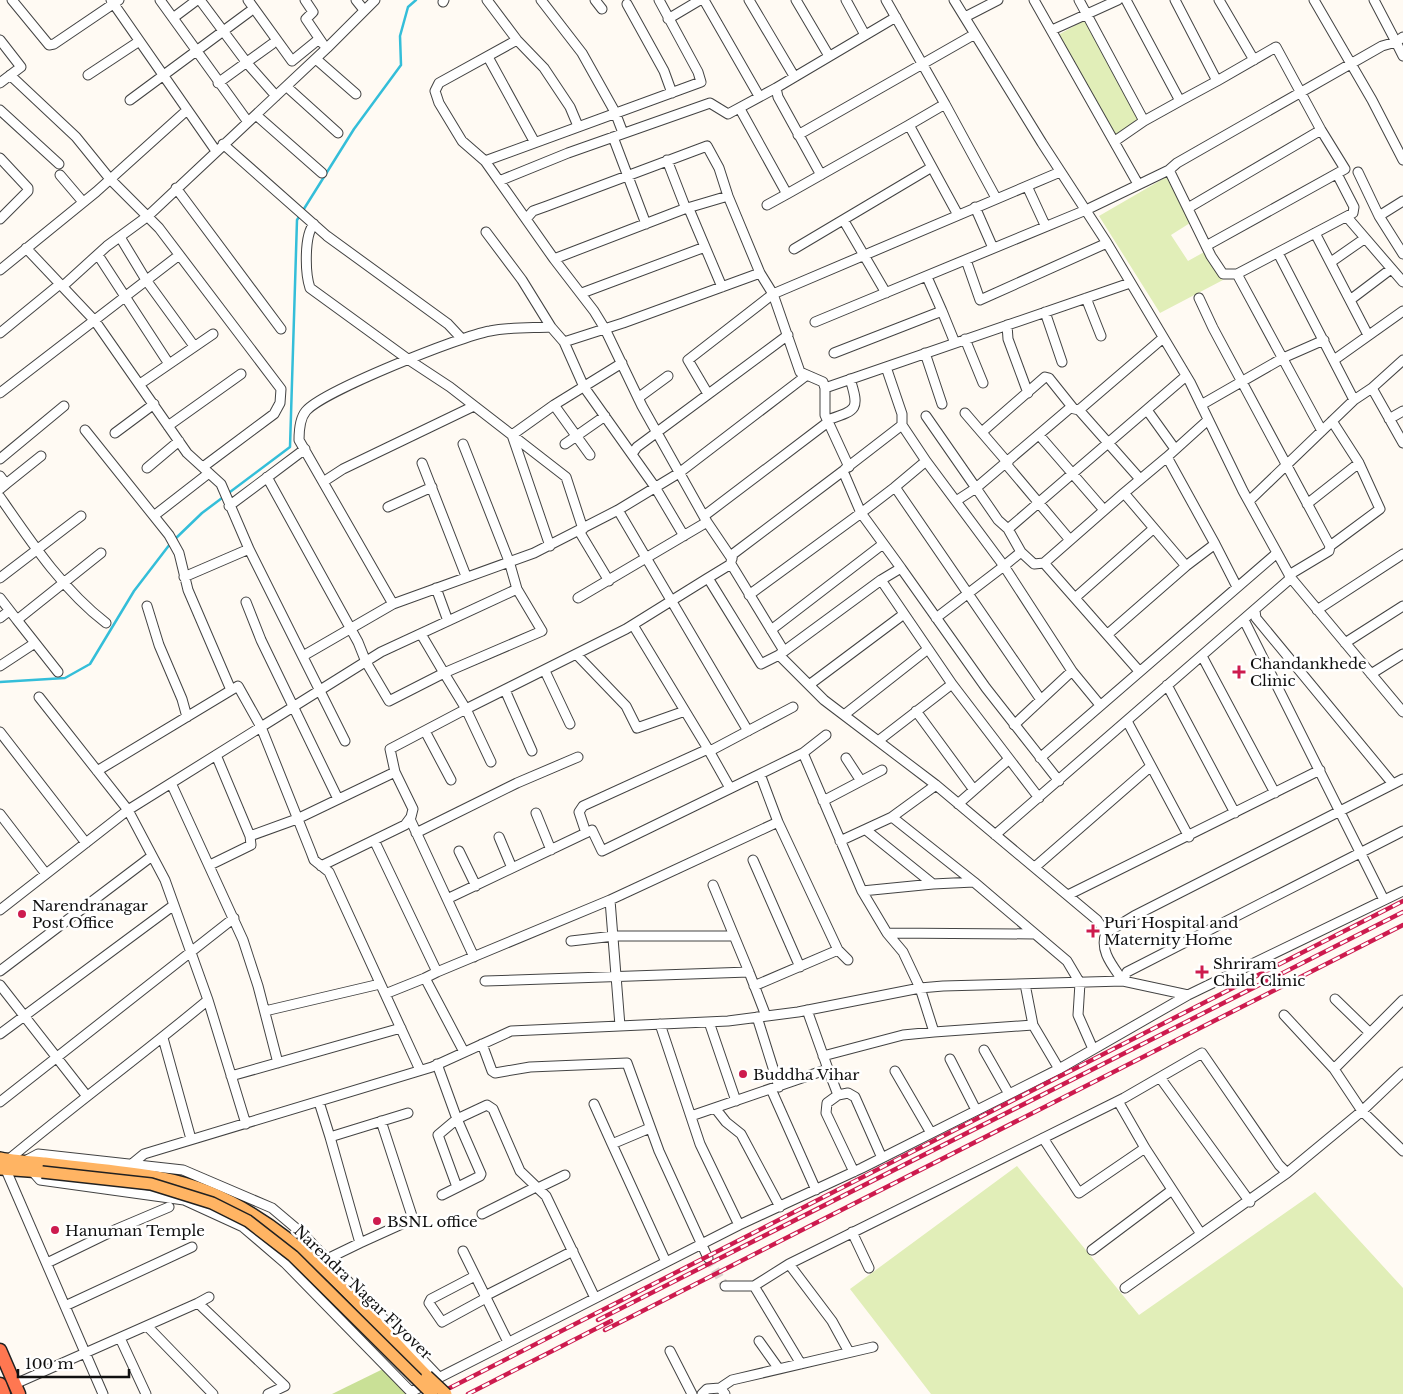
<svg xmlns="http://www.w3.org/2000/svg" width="1403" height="1394" font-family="'Libre Baskerville',serif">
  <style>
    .green { fill: #e1eeb8 }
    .forest { fill: #c9e096 }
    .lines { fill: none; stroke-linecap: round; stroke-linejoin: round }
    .stream { stroke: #34bed9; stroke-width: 2.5 }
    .minor-tunnel { stroke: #dbd7d1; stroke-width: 9; stroke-dasharray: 9 4.5; stroke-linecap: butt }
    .minor-casing { stroke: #434343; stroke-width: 11 }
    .major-casing { stroke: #212121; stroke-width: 14 }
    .highway-casing { stroke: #212121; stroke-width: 15 }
    .minor { stroke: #fff; stroke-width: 9 }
    .major { stroke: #ffb463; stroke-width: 11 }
    .highway { stroke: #ff7751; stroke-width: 12 }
    .rail-casing { stroke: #cd1b4e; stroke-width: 4.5 }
    .rail { stroke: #fff; stroke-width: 2.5; stroke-dasharray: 8; stroke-linecap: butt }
    .major-bridge-casing { stroke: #212121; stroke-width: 14; stroke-linecap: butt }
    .major-bridge { stroke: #ffb463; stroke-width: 11 }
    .poi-dot { fill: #cd1b4e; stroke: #fff; stroke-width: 2 }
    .labels { text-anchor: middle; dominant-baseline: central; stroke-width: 5; stroke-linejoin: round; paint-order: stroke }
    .poi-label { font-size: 15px; fill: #101010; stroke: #fff; text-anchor: start }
    .street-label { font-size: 15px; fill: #101010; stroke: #fff }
  </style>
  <rect width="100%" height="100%" fill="#fffaf3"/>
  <path class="green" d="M1085 20 1139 121 1116 137 1058 35Z
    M1168 176 1190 223 1171 235 1188 261 1206 251 1223 280 1160 313 1099 216Z
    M1017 1166 1139 1315 1315 1192 1403 1288V1394H931L850 1289Z"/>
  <path class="forest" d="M383 1369 410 1394H332Z"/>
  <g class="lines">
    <path class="stream" d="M174 540 202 513 290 447 297 220 354 129 401 65 400 36 408 7 416 0
      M0 682 65 678 90 664 134 591 170 544"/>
    <path class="minor-tunnel" d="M708 1258 725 1286"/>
    <g class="minor-casing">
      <path id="minor" d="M12 0 49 45 54 44 119 0
        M111 0 216 151
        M160 0 248 122
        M200 0 247 63 276 96
        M248 0 292 61 319 39
        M305 0 313 12 306 19 323 44
        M356 0 364 10
        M487 0 517 40 544 68 570 107 578 126
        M541 0 582 53 615 112 623 133
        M595 0 602 9
        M704 0 759 96
        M749 0 794 76
        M796 0 829 56
        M846 0 865 35
        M886 0 945 104
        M954 0 1042 143 1107 243 1190 382 1243 491 1291 578 1403 712
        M1034 0 1138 184
        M1079 0 1144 121 1115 141
        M1126 0 1180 101 1144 121
        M1175 0 1217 81 1180 101
        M1219 0 1254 60
        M1314 0 1372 100 1403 160
        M1374 0 1396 42 1403 37
        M443 2 444 0
        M627 4 664 71 672 93
        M965 17 998 0
        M173 18 197 0
        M668 19 700 0
        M1052 30 1118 0
        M0 40 21 67 0 83
        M517 40 439 83 435 91 439 103 462 141 485 161 554 259 594 311 605 329 642 406 707 522 732 559
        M488 57 534 141
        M316 59 356 94
        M10 75 76 137 110 179 159 228 281 389 280 403 274 414 203 467
        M88 75 138 42
        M218 83 272 44
        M287 87 338 133
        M130 100 249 12
        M740 109 787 194 909 125
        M0 110 59 164
        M256 115 322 173
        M798 135 975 34
        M613 137 646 224
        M223 144 327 236 448 324 462 339
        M0 158 28 188V191L0 219
        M667 160 686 209
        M485 161 701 82 698 72 659 0
        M1169 170 1177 163 1382 46 1396 42 1403 56
        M1358 172 1379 216 1403 254
        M60 175 83 202
        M821 175 778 97 776 88 896 17
        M499 181 568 153 710 103 728 114 776 88
        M1027 186 1045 225
        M176 188 281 329
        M767 205 787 194
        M975 207 993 248
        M1188 208 1321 130
        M689 209 722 287
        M958 215 909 125 945 104 996 198
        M1379 216 1403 201
        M1347 217 1403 282
        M527 218 533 211 547 206 707 146 719 168 728 196 760 273
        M844 221 886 293
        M314 224C304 235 305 273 310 288L409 360 450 387 566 477 583 529
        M486 232 522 280 551 327
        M1315 233 1368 335
        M120 237 146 280 194 346
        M1206 246 1345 169 1321 130 1276 47 1217 81
        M26 248 95 321 187 453 221 484 249 549 345 741
        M794 249 932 167
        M1278 253 1354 400
        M98 255 169 364
        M554 259 684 209 728 196
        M966 260 980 300 1107 243
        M1331 262 1364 239
        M0 270 96 192 186 111
        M1237 274 1322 431
        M63 286 107 246 148 216 327 48 375 0
        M582 293 705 247
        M1086 298 1101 336
        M1199 298 1213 328 1330 546 1329 551 1289 575
        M1350 300 1391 269
        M942 311 955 343
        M1045 312 1062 362
        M815 322 1086 210 1169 170 1211 256 1223 274H1237L1353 213 1354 207 1337 174
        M1007 325 1008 339 1028 393
        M0 333 60 284
        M965 339 983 383
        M564 342 623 323 760 273 773 294 688 360 708 394
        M834 353 942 311 927 277
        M925 353 942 404
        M1334 360 1403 311
        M1403 360 1372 388 1403 443
        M886 367 902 414V425
        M140 384 213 334
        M825 388 823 382 800 372 773 294 1060 172
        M0 393 178 256
        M638 398 668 376
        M554 405 590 455
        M1201 405 1283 358 1324 340
        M1079 410 1163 338
        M1147 410 1175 449
        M965 413 1008 463
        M926 416 976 488 956 501
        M1389 419 1403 411
        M827 420C857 410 860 410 850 379
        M168 426 241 374
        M85 430 169 535 179 553 188 590 231 690
        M982 432 1045 377 1049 378 1073 408
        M115 433 154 404
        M512 435 554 405 622 363
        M512 435 550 546
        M1039 435 1104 510
        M463 444 509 561 517 589
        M565 444 605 416
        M632 454 637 447 788 335
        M1167 457 1208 420
        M0 459 64 406
        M422 463 466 576
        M1006 464 1070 540
        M849 467 825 415V388L1130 283
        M147 468 179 441
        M845 469 902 425 926 461
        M0 476 6 484 0 489
        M267 477 358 642 366 662 389 701 444 673 421 634
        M323 482 343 469 474 406
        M6 484 41 456
        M895 487 861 513 901 568
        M1124 493 1167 457 1215 544
        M0 497C31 542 63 590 106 623
        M1249 501 1354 400 1372 388
        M1307 504 1359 463
        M229 506 305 449
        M388 507 432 487
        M618 510 748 731
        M155 515 209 473
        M704 516 828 422
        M1008 529 998 520 976 488 1070 408 1079 410 1140 479
        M579 531 609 581
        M1330 546 1380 509 1359 463 1332 421
        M1021 552 1008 529 1186 376
        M731 562 733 554 843 471 861 513 749 595
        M1186 566 1215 544 1237 587
        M184 577 249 549
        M0 578 81 516
        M708 578 731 564 784 651
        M881 580 901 568 986 688 1059 781
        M436 588 448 621
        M1076 597 1153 529
        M0 598 17 620 101 553
        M578 598 707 522
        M246 602 261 640 338 799
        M393 604 299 440C299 430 300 418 306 411 323 391 461 336 490 331 510 327 531 328 551 327L564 342 584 387 655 487 684 536
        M147 606 159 645 182 699 187 717
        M1317 610 1403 554
        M1255 611 1256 618 1393 784
        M0 618 9 611
        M936 618 1004 566 1072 671
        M17 620 58 672
        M1244 620 1384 900
        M633 625 708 749
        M771 630 883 544
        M1108 634 1186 566 1124 493 1044 563 1139 671
        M1345 643 1403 606
        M577 655 626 706 637 728 685 711
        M779 655 881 580 952 684 878 741
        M303 656 393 604 534 553 618 510 679 473 807 375
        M1202 656 1275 793
        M0 666 35 643
        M545 671 570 724
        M1371 674 1403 654
        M952 684 1039 798
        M809 685 904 614
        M1167 685 1235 813
        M505 690 532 751
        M39 697 128 810 261 727 311 852 314 860 329 872 420 1070
        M1041 700 895 487 926 461 1004 566 1021 552 1034 564 1044 563
        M916 711 974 790
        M844 715 928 649
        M1127 721 1189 837
        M1014 725 1072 671 1100 705
        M425 731 451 780
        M0 732 86 843
        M710 751 793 707
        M803 753 826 735
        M216 755 250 836 297 819 395 772
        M846 758 861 781
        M1040 758 1277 553
        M491 762 466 709 626 629 708 578 761 664 779 655 824 700 936 785 1097 920 1106 933C1099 951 1113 966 1123 981L1127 972 1403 831
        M97 771 238 686 261 727 381 652 517 589 542 631 444 673 466 709 390 749 395 772 413 809 411 817 405 825 321 866
        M760 774 803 753 862 891 887 933 903 952 920 988 934 1032 903 1035 823 1056
        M171 783 243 940 258 986 278 1063
        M823 801 882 770
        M958 804 1008 760
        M536 813 551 850
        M0 814 46 874
        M892 817 936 785
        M410 819 474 957
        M866 830 933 884 974 882
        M416 833 517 783 578 757
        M586 833 579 812 583 806 708 749 730 788
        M995 835 1291 578
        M499 837 512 868
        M374 840 437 972 425 978 464 1052
        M840 841 892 817 974 882 1067 961 1080 983 1078 1015 1093 1049
        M459 851 476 886
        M753 860 800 967
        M210 865 251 845 250 836
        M1035 867 1151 766
        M713 885 749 972
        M862 891 933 884
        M1068 895 1320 770
        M447 899 592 830 602 851 760 774 778 822 610 900
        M0 910 128 810 165 880 208 1000C142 1055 74 1105 8 1160
        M887 933 1035 934
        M1106 933 1134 916 1403 779
        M571 941 614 936H734
        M838 950 848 960
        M0 971 152 856
        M437 972 610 900 620 1026
        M485 981 749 972 766 1016
        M0 985 86 1095
        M754 986 838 950 778 822
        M385 994 425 978
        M1335 999 1369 1032
        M208 1000 246 1124
        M265 1011 380 984
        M1284 1015 1334 1069 1362 1111 1403 1151
        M757 1017 779 1087
        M709 1022 736 1101
        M934 1032 1033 1025 1025 984
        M0 1034 174 905
        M163 1038 191 1139
        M482 1044 492 1071 495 1073 530 1067 627 1063 659 1151 708 1258
        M984 1050 1009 1094
        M950 1059 976 1110
        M437 1064 457 1119 487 1105 493 1109 520 1171 546 1196 595 1298
        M828 1069 838 1095 827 1103 826 1113 854 1172
        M1059 1069 1188 995
        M1334 1069 1403 1000
        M895 1071 931 1133
        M231 1076 401 1028
        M1161 1079 1250 1202
        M771 1089 816 1190
        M838 1095 848 1093 855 1097 882 1158
        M1118 1101 1145 1148 1201 1234
        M0 1102 234 918
        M319 1102 330 1137 408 1113
        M594 1104 612 1144
        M715 1108 726 1122 741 1134 780 1207
        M691 1116 828 1069 807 1010
        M650 1128 612 1144 666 1262
        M1043 1138 1079 1193 1145 1148
        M25 1161 38 1154 183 1170 272 1208 304 1235 439 1377
        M133 1163 144 1154 432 1067 511 1031 728 1021 798 1012 920 988 943 986 1123 981 1188 995 1403 891
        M6 1170 103 1394
        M33 1172 40 1180 184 1200 243 1227 285 1263 411 1392 739 1225 700 1144 660 1024
        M1287 1173 1362 1111 1403 1072
        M538 1188 565 1175
        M442 1195 480 1176 481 1174 457 1119 438 1135 457 1187
        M482 1214 536 1187
        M739 1225 862 1168 1059 1069 1033 1025
        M852 1232 869 1268
        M360 1243 413 1219 381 1121
        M1092 1250 1172 1190
        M463 1251 508 1342
        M327 1259 360 1243 330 1137
        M47 1263 117 1229 169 1207
        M789 1264 1124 1098 1202 1053 1279 1165 1287 1173 1125 1288
        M475 1276 431 1299 429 1303 442 1322 486 1298
        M725 1286H754
        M485 1296 573 1251
        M209 1297 198 1303 285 1386 268 1394
        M65 1306 192 1247
        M147 1326 213 1394
        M120 1338 146 1394
        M759 1341 779 1369
        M670 1351 692 1394
        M801 1364 754 1286 789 1264 832 1321 849 1352
        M15 1384 198 1303
        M720 1388 732 1380 873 1347
        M702 1394 707 1389 720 1388 725 1394"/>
    </g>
    <g class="major-casing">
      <path id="major" d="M0 1158C14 1161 30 1162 45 1163 84 1168 123 1171 162 1178 275 1199 351 1298 427 1376
        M0 1169 42 1172"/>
    </g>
    <g class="highway-casing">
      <path id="highway" d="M0 1350 19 1394
        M0 1384 4 1394"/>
    </g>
    <use href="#minor" class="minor"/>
    <use href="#major" class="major"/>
    <use href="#highway" class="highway"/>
    <g class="rail-casing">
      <path id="rail" d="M598 1320 1403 912
        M605 1330 1403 925
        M438 1394 1403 901
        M468 1394 611 1321"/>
    </g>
    <use href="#rail" class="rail"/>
    <g class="major-bridge-casing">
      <path id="major-bridge" d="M42 1172 151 1184 212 1203 248 1221 293 1256 432 1394
        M427 1376 446 1394"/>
    </g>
    <use href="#major-bridge" class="major-bridge"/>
  </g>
  <g class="poi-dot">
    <path d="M1236.5 664.5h5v5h5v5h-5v5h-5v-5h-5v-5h5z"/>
    <circle cx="22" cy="914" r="5"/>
    <path d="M1090.5 923.5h5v5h5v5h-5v5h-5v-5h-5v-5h5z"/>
    <path d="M1199.5 964.5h5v5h5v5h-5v5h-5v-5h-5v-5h5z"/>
    <circle cx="743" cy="1074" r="5"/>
    <circle cx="377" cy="1221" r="5"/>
    <circle cx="55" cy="1230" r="5"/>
  </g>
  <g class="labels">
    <g class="poi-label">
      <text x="1250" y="663">Chandankhede<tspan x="1250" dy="17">Clinic</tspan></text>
      <text x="32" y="905">Narendranagar<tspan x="32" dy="17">Post Office</tspan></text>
      <text x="1104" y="922">Puri Hospital and<tspan x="1104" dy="17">Maternity Home</tspan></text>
      <text x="1213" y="963">Shriram<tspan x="1213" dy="17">Child Clinic</tspan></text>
      <text x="753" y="1074">Buddha Vihar</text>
      <text x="387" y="1221">BSNL office</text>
      <text x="65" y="1230">Hanuman Temple</text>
    </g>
    <g class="street-label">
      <text transform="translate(363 1292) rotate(44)">Narendra Nagar Flyover</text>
    </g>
  </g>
  <path d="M18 1369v8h111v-8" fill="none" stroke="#101010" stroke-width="2.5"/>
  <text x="25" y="1369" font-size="15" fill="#101010" stroke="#ffffff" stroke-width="4" paint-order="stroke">100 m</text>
</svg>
